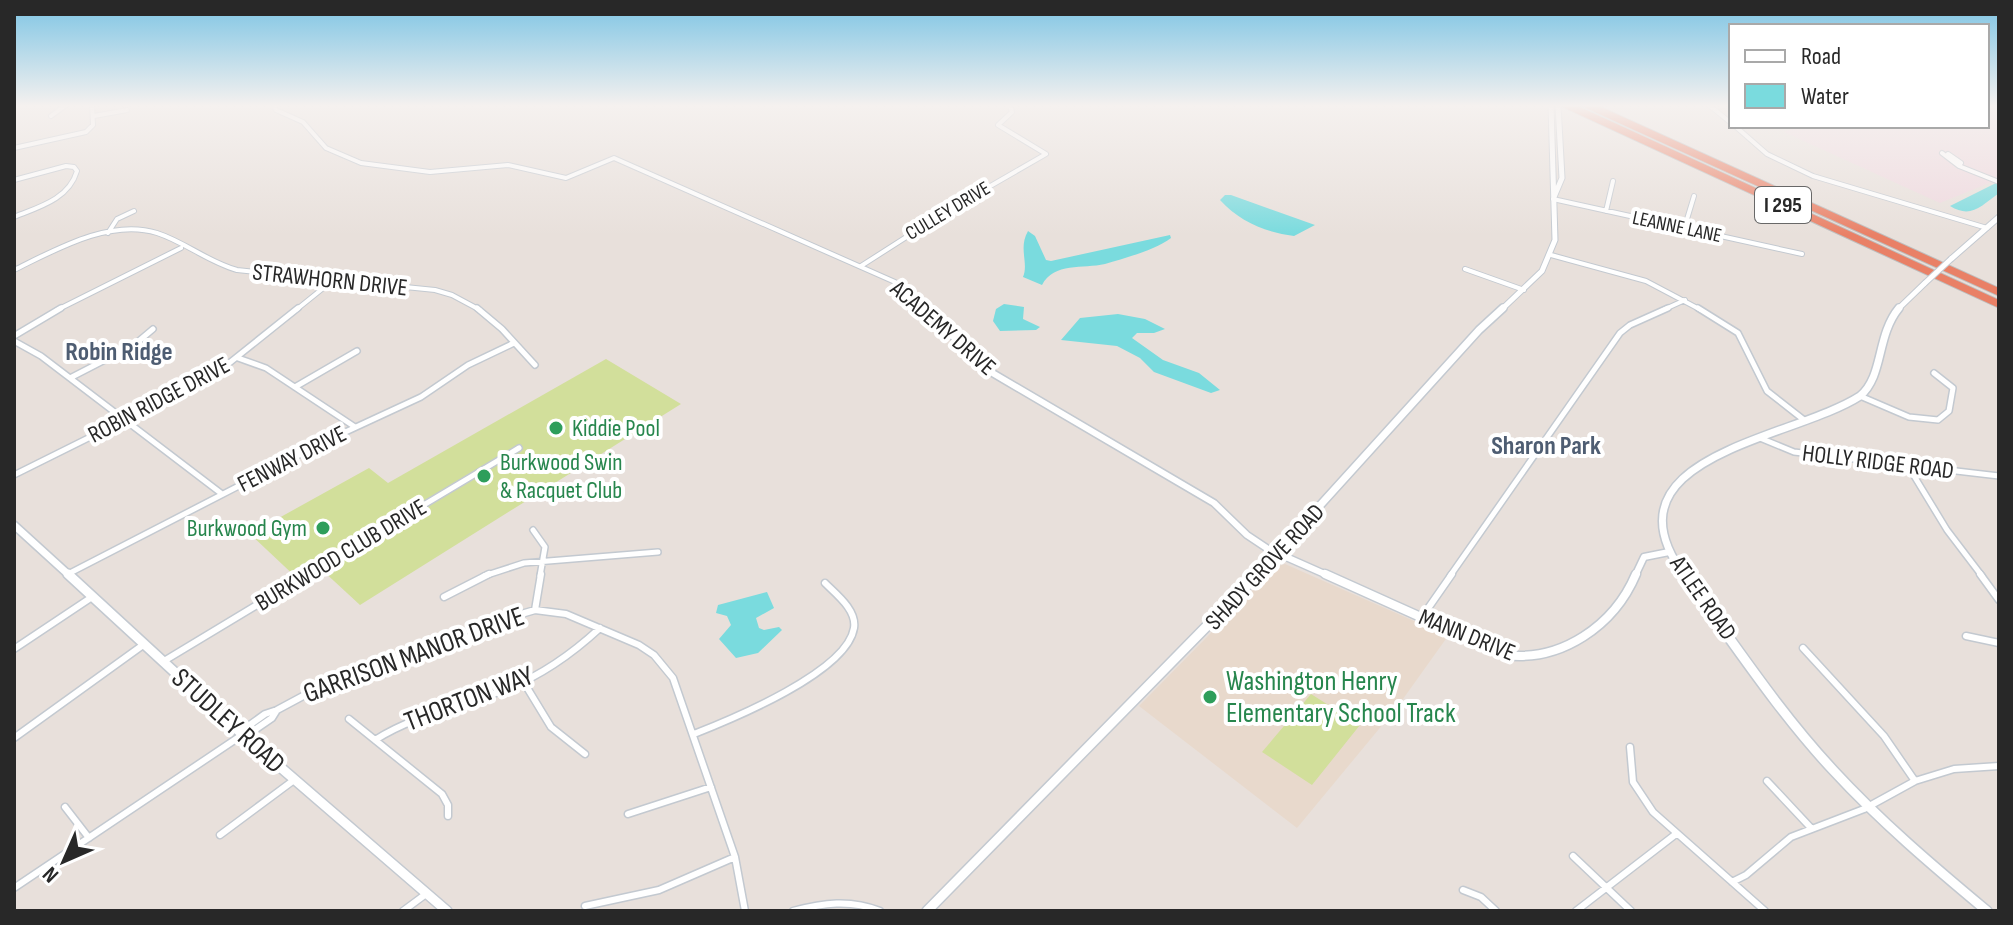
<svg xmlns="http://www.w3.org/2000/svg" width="2013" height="925" font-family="'Sofia Sans Condensed',sans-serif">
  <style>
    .education { fill: #e8d9cc }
    .medical { fill: #efd9df }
    .pitch { fill: #d2df9b }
    .water { fill: #7adbde }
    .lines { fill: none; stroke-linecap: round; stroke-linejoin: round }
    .minor-far2-casing { stroke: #c3c9d0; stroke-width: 6 }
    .minor-far1-casing { stroke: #c3c9d0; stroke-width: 8 }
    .minor-casing { stroke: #c3c9d0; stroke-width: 9 }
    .tertiary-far2-casing { stroke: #c3c9d0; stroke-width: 6 }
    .tertiary-far1-casing { stroke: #c3c9d0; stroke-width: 9 }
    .tertiary-casing { stroke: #c3c9d0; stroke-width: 11 }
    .secondary-far2-casing { stroke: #c3c9d0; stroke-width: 7 }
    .secondary-far1-casing { stroke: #c3c9d0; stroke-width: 10 }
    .secondary-casing { stroke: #c3c9d0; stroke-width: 12 }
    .motorway-casing { stroke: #bebebe; stroke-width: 9 }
    .minor-far2 { stroke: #fff; stroke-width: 4 }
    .minor-far1 { stroke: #fff; stroke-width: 5 }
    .minor { stroke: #fff; stroke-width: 6 }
    .tertiary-far2 { stroke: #fff; stroke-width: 4 }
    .tertiary-far1 { stroke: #fff; stroke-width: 6 }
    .tertiary { stroke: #fff; stroke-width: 8 }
    .secondary-far2 { stroke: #fff; stroke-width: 5 }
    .secondary-far1 { stroke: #fff; stroke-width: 7 }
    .secondary { stroke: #fff; stroke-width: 9 }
    .motorway { stroke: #e98066; stroke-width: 7 }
    .secondary-bridge-casing { stroke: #c3c9d0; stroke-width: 7; stroke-linecap: butt }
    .secondary-bridge { stroke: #fff; stroke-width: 5 }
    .leisure-dot { fill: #2e9e5b; stroke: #fff; stroke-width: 3 }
    .labels { text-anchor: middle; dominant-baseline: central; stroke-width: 8; stroke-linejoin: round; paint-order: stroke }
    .far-street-label { font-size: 20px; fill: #282828; stroke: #fff }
    .shield { fill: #fff; stroke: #686868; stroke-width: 2 }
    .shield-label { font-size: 22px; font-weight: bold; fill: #282828 }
    .street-label { font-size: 24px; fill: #282828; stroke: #fff }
    .leisure-label { font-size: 24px; fill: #27864d; stroke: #fff; text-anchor: start }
    .neighbourhood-label { font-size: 26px; font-weight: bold; fill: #4e5d72; stroke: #fff }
    .near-street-label { font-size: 28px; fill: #282828; stroke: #fff }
    .near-leisure-label { font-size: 28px; fill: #27864d; stroke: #fff; text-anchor: start }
  </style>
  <rect width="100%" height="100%" fill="#e8e0db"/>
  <path class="education" d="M1285 564 1448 636 1398 706 1297 828 1139 706 1276 567Z"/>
  <path class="medical" d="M1987 105H1999V179L1940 203 1784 132 1799 126H1987Z"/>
  <path class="pitch" d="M606 359 681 404 360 605 321 569 300 581 250 534 369 468 388 483Z
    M1311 694 1360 725 1312 785 1262 752Z"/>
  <path class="water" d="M1996 183 1999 184V193C1981 206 1971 219 1950 206Z
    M1225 195H1231L1315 225 1294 236C1265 232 1240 222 1220 200Z
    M1028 231 1035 236 1046 260 1051 261 1170 235 1171 238C1155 250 1125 258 1105 264 1083 269 1054 262 1042 285L1023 277C1029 263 1018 248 1028 231Z
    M1004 304 1024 307 1023 319 1040 327 1036 330 1000 331 993 321 996 309Z
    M1118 314 1145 319 1165 329 1154 333H1137L1132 338 1163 360 1199 373 1220 390 1211 393 1154 372 1140 358 1117 346 1061 340 1080 318Z
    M767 592 774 608 756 618 759 628 764 630 779 627 782 630 758 653 736 658 719 639 731 625 727 616 716 613 718 605Z"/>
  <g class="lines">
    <g class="minor-far2-casing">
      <path id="minor-far2" d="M1709 105 1731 123
        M51 116 66 105
        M94 116 127 110
        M1735 126 1767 154 1813 176 1987 228
        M14 148 86 132 93 125 92 105
        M1942 153 1959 166 1999 182
        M1948 154 1961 163
        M14 180 66 166 74 167 77 171C69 199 39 207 14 217
        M1553 199 1802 254
        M1606 211 1613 181
        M1684 229 1694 196
        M108 233 117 219 134 211
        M1551 255 1646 281 1701 310
        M861 266 947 211 1046 154 998 125 1012 112 1010 105
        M1465 269 1524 290
        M14 270C55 250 110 218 157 233 185 242 208 262 237 270L435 290 452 295 480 310
        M57 310 181 248
        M296 310 332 281
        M1663 310 1685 300"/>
    </g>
    <g class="minor-far1-casing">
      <path id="minor-far1" d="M477 308 502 329 535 365
        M1698 308 1738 333 1767 391 1804 420
        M14 336 61 308
        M14 341 41 356 222 494
        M238 358 266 368 355 427
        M70 378 134 345 153 329
        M295 387 357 351
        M1860 396 1909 417 1938 420 1949 411 1953 388 1934 373
        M1760 438 1794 452 1999 476
        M1908 466 1947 530 1982 576
        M14 475 213 376 298 308
        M533 530 545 547 540 576
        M68 574 326 441 421 397 468 365 514 343
        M305 576 519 448
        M484 576 524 563 658 552
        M1450 576 1620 333 1630 325 1668 308"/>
    </g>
    <g class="minor-casing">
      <path id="minor" d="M1980 574 1999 600
        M444 597 489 574
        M535 610 541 574
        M1422 617 1452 574
        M1966 636 1999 643
        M1803 648 1884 736 1915 781
        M14 649 92 597
        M164 661 308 574
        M523 681 551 727 585 754
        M277 710 318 688 433 654 511 617 535 610 566 614 639 645 654 655 673 678 735 857 745 911
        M349 719 442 794 448 805V816
        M240 732 265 714 277 710 272 718 246 736
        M694 734C732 719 847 672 854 628 857 610 836 594 825 583
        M14 738 143 645
        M375 740C416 714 463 706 507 689 542 675 573 653 600 628
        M1630 747 1633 782 1653 812 1765 911
        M1767 781 1811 828
        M65 807 89 838
        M628 814 711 787
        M220 835 294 780
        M1573 856 1631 911
        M1732 882 1746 875 1791 837 1864 809 1915 781 1954 769 1999 766
        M14 888 242 735
        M1463 890 1481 897 1496 911
        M585 906 659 890 735 857
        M403 911 426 894
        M793 911C823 903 850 899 880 911
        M1576 911 1676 834"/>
    </g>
    <g class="tertiary-far2-casing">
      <path id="tertiary-far2" d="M274 105 276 110 303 122 326 148 361 163 430 172 508 165 566 178 614 158 895 282 927 310"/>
    </g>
    <g class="tertiary-far1-casing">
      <path id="tertiary-far1" d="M925 308 984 368 1214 503 1247 535 1268 549 1329 576
        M1635 576 1644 557 1669 552"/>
    </g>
    <g class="tertiary-casing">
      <path id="tertiary" d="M1325 574 1505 655C1561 662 1614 626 1636 574"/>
    </g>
    <g class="secondary-far2-casing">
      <path id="secondary-far2" d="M1554 197 1562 178 1558 105
        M1951 259 1999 217
        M1501 310 1542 271 1555 240 1551 105
        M1897 310 1925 283"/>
    </g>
    <g class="secondary-far1-casing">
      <path id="secondary-far1" d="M14 525 70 576
        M1256 576 1479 330 1503 308
        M1685 576C1596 456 1794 439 1860 396 1884 376 1876 336 1899 308"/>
    </g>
    <g class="secondary-casing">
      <path id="secondary" d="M68 574 243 735 447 911
        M1683 574C1732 640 1777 710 1833 770 1880 821 1933 866 1987 911
        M927 911 1258 574"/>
    </g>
    <g class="motorway-casing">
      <path id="motorway" d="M1567 105 1999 304
        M1588 105 1999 292"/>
    </g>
    <use href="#minor-far2" class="minor-far2"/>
    <use href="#minor-far1" class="minor-far1"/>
    <use href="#minor" class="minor"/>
    <use href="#tertiary-far2" class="tertiary-far2"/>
    <use href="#tertiary-far1" class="tertiary-far1"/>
    <use href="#tertiary" class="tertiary"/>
    <use href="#secondary-far2" class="secondary-far2"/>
    <use href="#secondary-far1" class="secondary-far1"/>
    <use href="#secondary" class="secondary"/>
    <use href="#motorway" class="motorway"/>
    <g class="secondary-bridge-casing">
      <path id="secondary-bridge" d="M1925 283 1951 259"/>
    </g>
    <use href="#secondary-bridge" class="secondary-bridge"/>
  </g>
  <linearGradient id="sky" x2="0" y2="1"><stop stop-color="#7cc4e4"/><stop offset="0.45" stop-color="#f5f1ef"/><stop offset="1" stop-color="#f5f1ef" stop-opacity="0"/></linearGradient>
  <rect width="2013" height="235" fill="url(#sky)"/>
  <g class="leisure-dot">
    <circle cx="556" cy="428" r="8"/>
    <circle cx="484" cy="476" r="8"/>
    <circle cx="323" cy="528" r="8"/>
    <circle cx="1210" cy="697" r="8"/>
  </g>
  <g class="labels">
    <g class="far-street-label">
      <text transform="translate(948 211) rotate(-31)">CULLEY DRIVE</text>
      <text transform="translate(1677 227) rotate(12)">LEANNE LANE</text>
    </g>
    <rect class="shield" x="1755" y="187" width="56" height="36" rx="6"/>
    <g class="shield-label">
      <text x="1783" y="205">I 295</text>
    </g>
    <g class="street-label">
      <text transform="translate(330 280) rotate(6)">STRAWHORN DRIVE</text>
      <text transform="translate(943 328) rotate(41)">ACADEMY DRIVE</text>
      <text transform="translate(159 400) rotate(-28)">ROBIN RIDGE DRIVE</text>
      <text transform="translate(292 459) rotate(-27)">FENWAY DRIVE</text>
      <text transform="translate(1878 462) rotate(7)">HOLLY RIDGE ROAD</text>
      <text transform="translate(341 555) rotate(-31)">BURKWOOD CLUB DRIVE</text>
      <text transform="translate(1265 567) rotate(-47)">SHADY GROVE ROAD</text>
      <text transform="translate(1703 598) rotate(55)">ATLEE ROAD</text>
      <text transform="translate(1467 635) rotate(22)">MANN DRIVE</text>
    </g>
    <g class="leisure-label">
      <text x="572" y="428">Kiddie Pool</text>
      <text x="500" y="462">Burkwood Swin<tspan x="500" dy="28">&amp; Racquet Club</tspan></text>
      <text x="307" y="528" text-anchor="end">Burkwood Gym</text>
    </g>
    <g class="neighbourhood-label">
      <text x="119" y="352">Robin Ridge</text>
      <text x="1546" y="446">Sharon Park</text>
    </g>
    <g class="near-street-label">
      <text transform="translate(414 655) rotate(-20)">GARRISON MANOR DRIVE</text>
      <text transform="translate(469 699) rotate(-21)">THORTON WAY</text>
      <text transform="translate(228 721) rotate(42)">STUDLEY ROAD</text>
    </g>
    <g class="near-leisure-label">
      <text x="1226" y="681">Washington Henry<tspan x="1226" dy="32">Elementary School Track</tspan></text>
    </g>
  </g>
  <rect width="2013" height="925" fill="none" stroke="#282828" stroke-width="32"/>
  <rect x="1729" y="24" width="260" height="104" fill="#ffffff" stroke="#a9a9a9" stroke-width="2"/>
  <rect x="1745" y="50" width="40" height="12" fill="#ffffff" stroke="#a9a9a9" stroke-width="2"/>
  <text x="1801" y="64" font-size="24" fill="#282828">Road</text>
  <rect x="1745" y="84" width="40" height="24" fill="#7adbde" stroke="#a9a9a9" stroke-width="2"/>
  <text x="1801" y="104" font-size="24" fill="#282828">Water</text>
  <g transform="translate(64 861) rotate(225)" stroke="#ffffff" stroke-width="6" paint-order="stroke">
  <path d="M0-6L14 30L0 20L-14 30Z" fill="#282828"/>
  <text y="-12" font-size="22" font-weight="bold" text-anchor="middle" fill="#282828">N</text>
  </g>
</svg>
